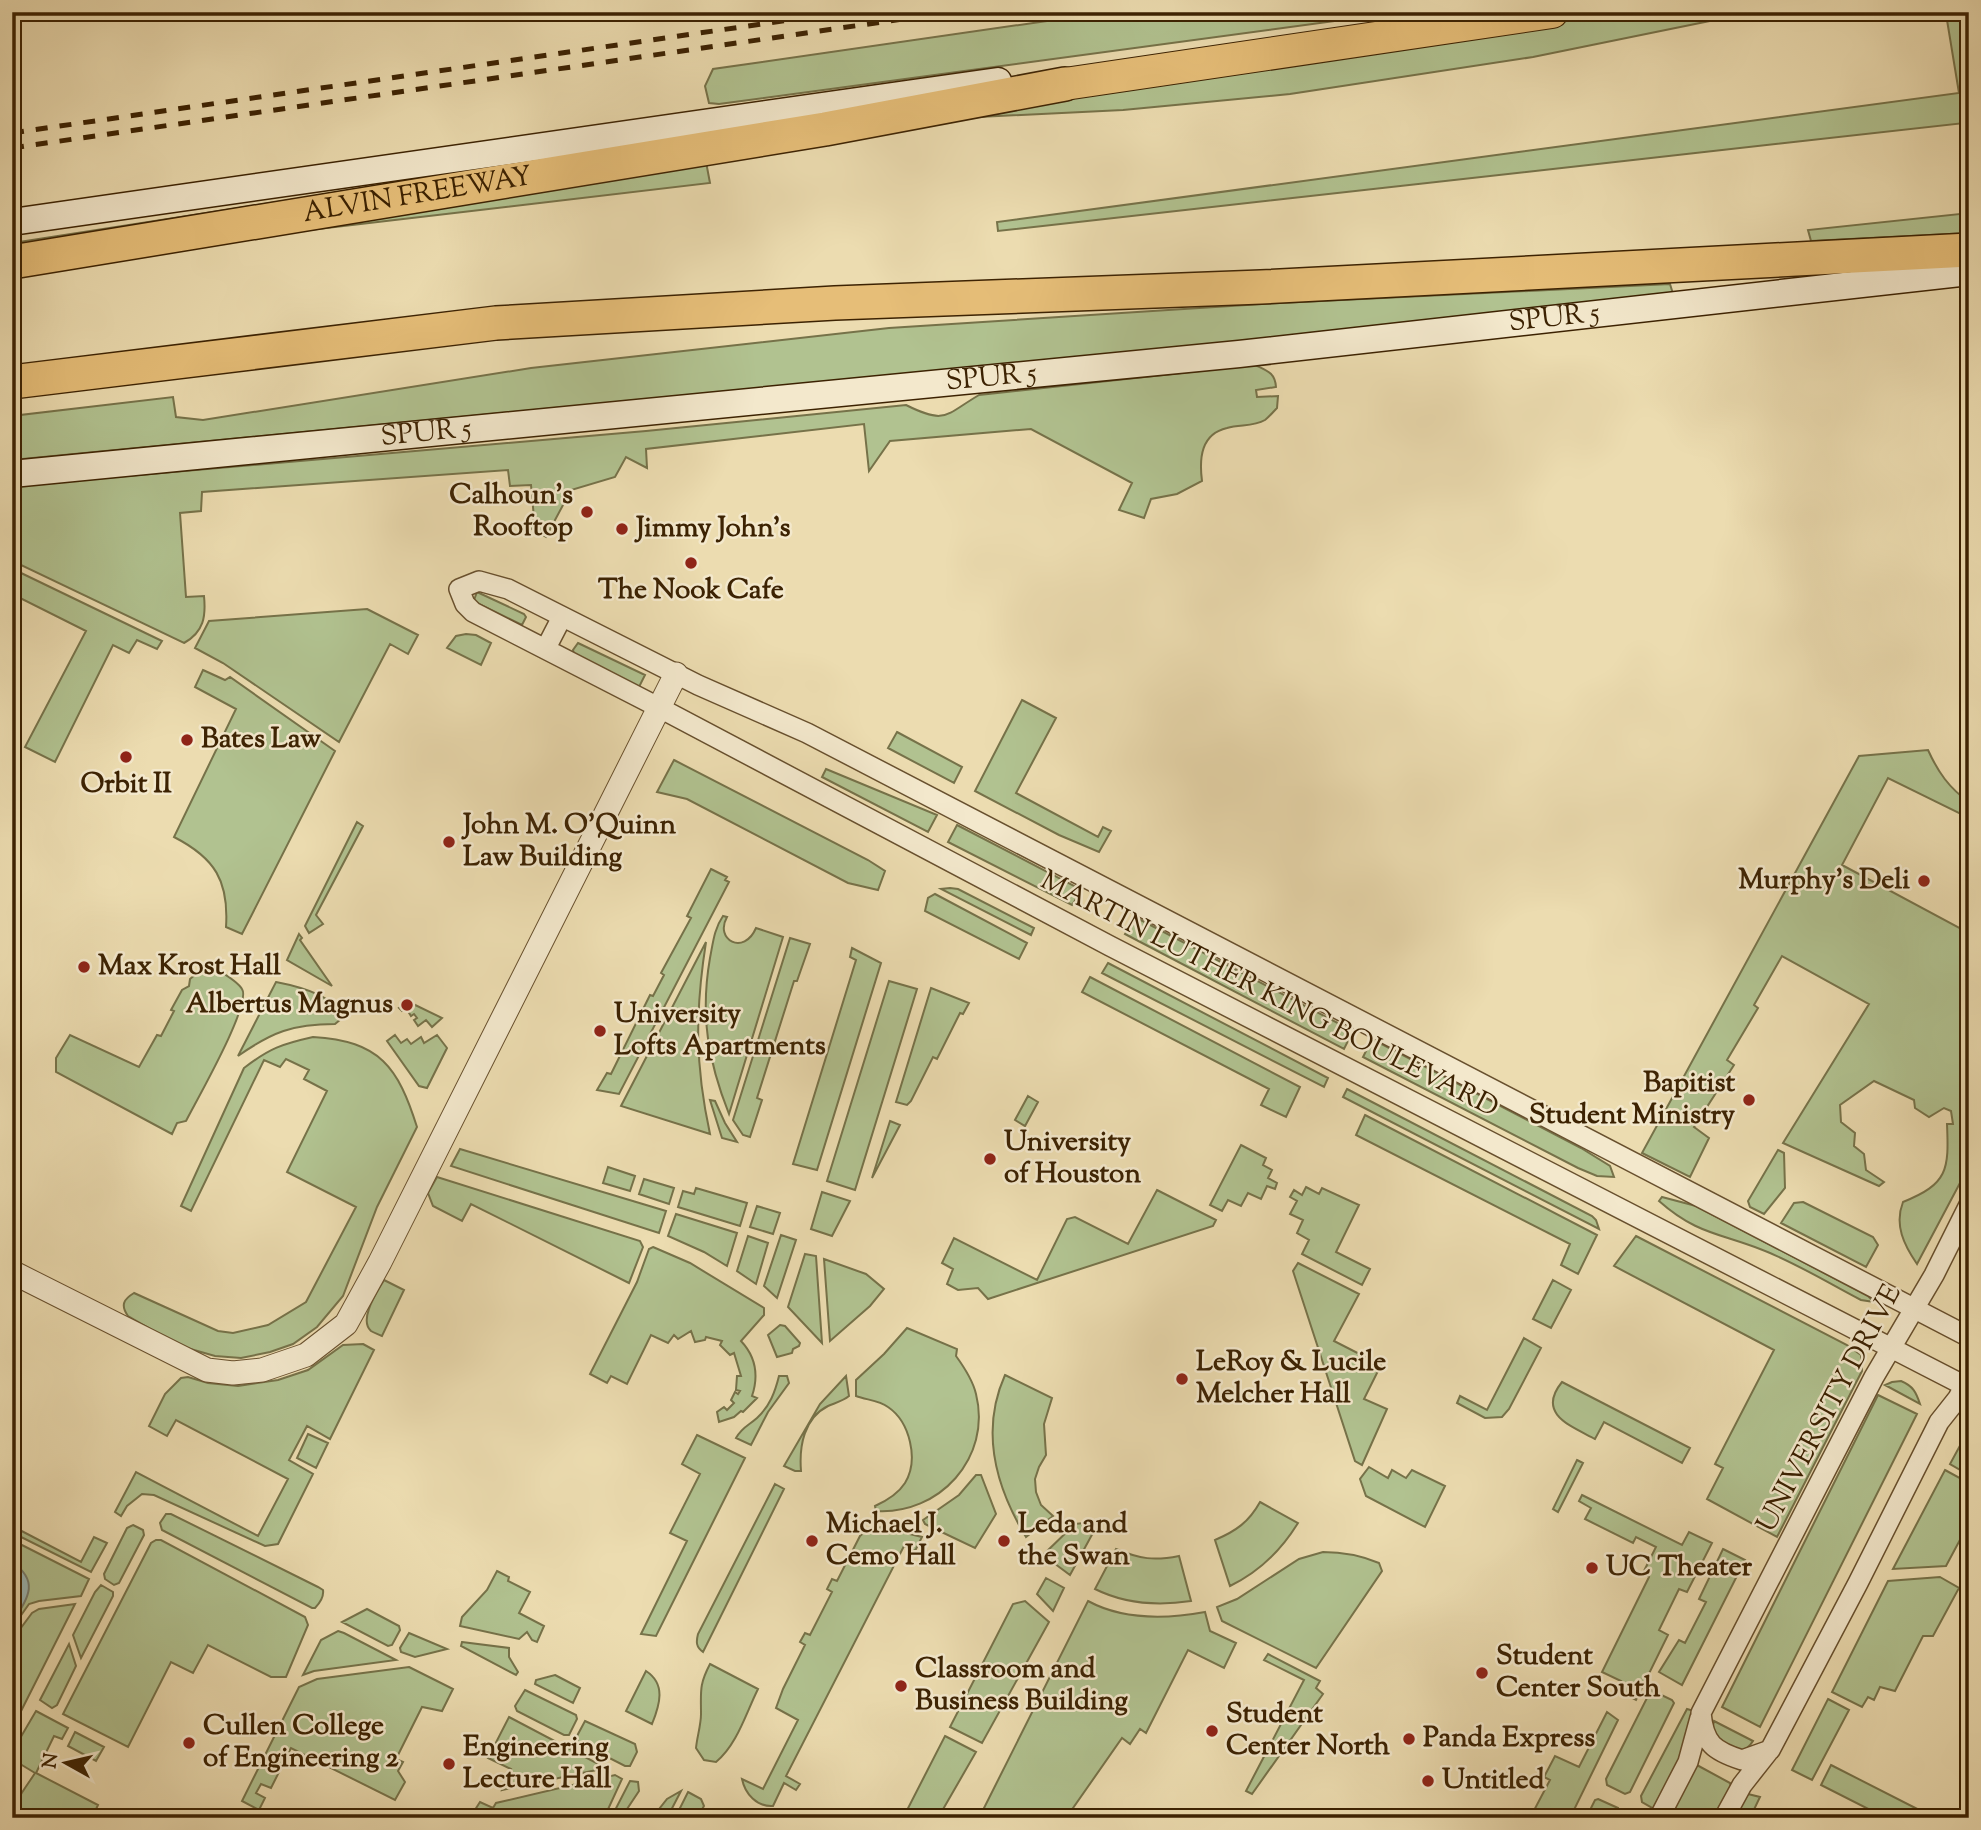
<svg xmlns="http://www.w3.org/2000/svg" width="1981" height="1830" font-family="'Sorts Mill Goudy',serif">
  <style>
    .green { fill: #b1c290; stroke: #767249; stroke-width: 2 }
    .water { fill: #9db9b7; stroke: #767d6f; stroke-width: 2 }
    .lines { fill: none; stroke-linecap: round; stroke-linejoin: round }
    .minor-casing { stroke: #68502e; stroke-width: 22 }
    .tertiary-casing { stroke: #68502e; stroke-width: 25 }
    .secondary-casing { stroke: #3c2202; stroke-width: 29 }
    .trunk-casing { stroke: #3c2202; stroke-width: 34 }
    .motorway-casing { stroke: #3c2202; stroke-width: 36 }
    .minor { stroke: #f3e8cc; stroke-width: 19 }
    .tertiary { stroke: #f3e8cc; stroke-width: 23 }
    .secondary { stroke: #f3e8cc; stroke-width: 26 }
    .trunk { stroke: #e6be78; stroke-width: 32 }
    .motorway { stroke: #e6be78; stroke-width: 33 }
    .rail { stroke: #3c2202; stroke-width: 5; stroke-dasharray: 12 12; stroke-linecap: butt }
    .poi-dot { fill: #8f2418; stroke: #f3e8cc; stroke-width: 2.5 }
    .labels { text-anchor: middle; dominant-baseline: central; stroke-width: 5; stroke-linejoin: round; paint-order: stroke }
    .street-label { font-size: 28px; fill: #3c2202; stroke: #f3e8cc }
    .poi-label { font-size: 28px; font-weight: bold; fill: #3c2202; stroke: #f3e8cc; text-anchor: start }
  </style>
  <rect width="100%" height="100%" fill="#ecdcb0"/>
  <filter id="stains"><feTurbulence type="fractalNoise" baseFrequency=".00286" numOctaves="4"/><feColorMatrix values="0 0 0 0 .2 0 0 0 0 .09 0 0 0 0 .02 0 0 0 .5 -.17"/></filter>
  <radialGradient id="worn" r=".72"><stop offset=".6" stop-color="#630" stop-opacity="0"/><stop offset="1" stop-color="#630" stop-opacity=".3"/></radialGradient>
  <path class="green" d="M1109 12H1401L719 104 709 103 705 86 713 69Z
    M1595 12H1754L1533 57 1290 94 1123 110 959 118 703 146 710 183 12 265V243L794 122Z
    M1954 12H1969V178L1964 123 998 231 997 222 1959 93 1946 14Z
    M1969 213V233L1811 241 1808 230Z
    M1670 284 1673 294 1200 346 12 460V416L173 397 176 417 203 420 531 368 889 328 1262 304Z
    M1255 365C1268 371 1275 373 1276 387L1256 390 1257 397 1278 396 1277 408C1273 412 1269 417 1265 420 1253 427 1240 424 1227 428 1201 434 1199 458 1202 481L1177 494 1151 499 1144 518 1119 510 1132 483 1031 429 890 441 869 471 864 424 646 449 647 468 626 457 615 477 571 490 546 537 530 528 534 518 531 485 510 486 508 470 202 492 201 511 180 513 186 597 204 596C206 616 204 632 184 643L17 563 12 572V486L646 431 906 405C946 425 945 415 979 395Z
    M19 572 162 641 157 649 137 640 129 653 113 645 55 762 25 747 86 631 12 594Z
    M477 592 524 614 526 617 522 625 477 603 474 600Z
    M367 609 418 635 408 654 390 644 339 742 223 663 195 648 209 621Z
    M466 634 476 635 491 643 481 665 447 648 456 636Z
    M578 643 645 675 639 687 574 654 573 650Z
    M203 670 225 680 230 677 335 751 242 934 226 927C229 881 215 858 174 837L236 709 195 687Z
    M1022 700 1056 718 1016 793 1098 837 1103 827 1111 831 1099 852 1059 835 975 791Z
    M897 732 962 767 954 783 888 748Z
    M1928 750C1938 772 1949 788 1969 802V818L1888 778 1842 865 1969 933V1166L1917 1264C1904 1245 1894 1225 1903 1202 1948 1184 1949 1170 1947 1124H1953L1951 1111 1944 1108 1929 1117 1915 1108 1914 1100 1874 1081 1840 1105 1841 1122 1855 1133 1854 1146 1864 1154 1866 1170 1884 1182 1879 1186 1783 1143 1869 1004 1782 956 1754 1005 1758 1008 1727 1060 1734 1065 1694 1127 1709 1138 1690 1177 1642 1153 1859 756Z
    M674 760 868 860 885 871 878 890 848 883 687 799 657 792Z
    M826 769 937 815 928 832 822 777Z
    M357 822 363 826 316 915 323 924 309 933 305 926Z
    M957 825 1082 890 1072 905 948 842Z
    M711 869 727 877 725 880 729 882 619 1094 597 1090 607 1073 611 1074 650 995 653 996 664 975 661 973 691 918 687 916Z
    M950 888 958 889 1034 928 1031 935 941 889Z
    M935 894 1027 943 1019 959 925 911 928 898Z
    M723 916 727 917C714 940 744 956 756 928L783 937 729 1114C708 1061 700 1015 710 958 713 943 714 929 723 916Z
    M1135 917 1353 1031 1344 1049 1125 934Z
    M299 934 302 938 300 940 332 986 287 960Z
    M790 938 810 944 797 981H794L757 1098 762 1100 750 1137 743 1135 733 1120Z
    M706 942C695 1012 695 1065 710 1134L621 1106Z
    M852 948 881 963 817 1170 793 1164 856 960 850 957Z
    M1108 963 1328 1078 1324 1087 1102 973Z
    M208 964C218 971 236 979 242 989 252 1004 196 1101 186 1121L177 1123 172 1134 56 1072V1058L70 1035 139 1067 157 1035 161 1036 174 1011 171 1010 182 990 189 986 190 979Z
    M1090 977 1300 1087 1286 1117 1261 1105 1269 1089 1082 992Z
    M889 981 917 989 855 1190 827 1181Z
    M276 982C297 986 328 994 341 1012V1019L335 1024C293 1024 272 1032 238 1056Z
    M931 988 969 1003 963 1014 960 1013 937 1059 933 1057 911 1101 907 1105 896 1102Z
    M409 1002 442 1018 432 1027 426 1020 418 1026 414 1020 417 1018 414 1014 411 1016 406 1008 402 1011 399 1008Z
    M395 1035 401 1043 407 1039 411 1044 421 1037 424 1043 437 1035 447 1048 427 1088 419 1086 387 1041Z
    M313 1037C380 1041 398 1067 417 1127L377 1207 343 1296 317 1327 293 1344 270 1352 241 1358 215 1356 180 1346 128 1316C120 1305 124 1299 134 1293L218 1331 233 1333 268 1325 306 1302 356 1207 287 1172 327 1091 304 1079 309 1070 286 1059 280 1067 264 1060 191 1211 181 1206 244 1068C270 1048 282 1044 313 1037Z
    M1372 1039 1581 1148 1610 1166 1614 1177 1597 1176 1578 1168 1363 1057Z
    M1347 1089 1592 1216 1596 1220 1599 1229 1343 1097Z
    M1028 1096 1038 1102 1025 1126 1015 1120Z
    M710 1100 715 1101 725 1123 737 1142 722 1138Z
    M1365 1115 1597 1235 1578 1274 1561 1265 1570 1244 1356 1135Z
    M890 1121 900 1125 872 1178Z
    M1241 1145 1266 1158 1263 1165 1272 1170 1268 1178 1277 1183 1275 1189 1267 1186 1261 1199 1248 1193 1241 1206 1228 1200 1222 1211 1210 1205Z
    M460 1149 666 1211 659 1233 451 1166Z
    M1778 1150 1784 1153 1785 1188 1764 1214 1750 1207 1748 1201Z
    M608 1167 635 1176 630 1191 603 1183Z
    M437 1177 640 1241 643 1247 629 1283 471 1204 462 1221 433 1206 428 1193Z
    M644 1179 674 1188 669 1204 639 1194Z
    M1306 1187 1319 1194 1322 1188 1359 1205 1336 1252 1370 1269 1362 1285 1302 1254 1309 1240 1297 1233 1303 1220 1290 1214 1297 1201 1290 1197 1294 1190 1302 1195Z
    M696 1188 747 1203 740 1226 678 1207 683 1191 694 1194Z
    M1157 1190 1216 1220 1213 1226 988 1299 978 1288 958 1290 947 1284 953 1269 942 1263 954 1238 1037 1280 1067 1219 1075 1217 1128 1244Z
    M822 1192 850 1201 832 1236 811 1229Z
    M1662 1197 1696 1206 1868 1296 1874 1302 1861 1300C1828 1283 1795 1262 1760 1249 1718 1233 1695 1233 1659 1201Z
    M1803 1202 1873 1237 1878 1245 1866 1267 1781 1223 1794 1203Z
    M757 1206 780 1213 773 1234 750 1227Z
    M676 1214 737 1233 727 1266 704 1252 668 1236Z
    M781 1235 796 1240 777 1298 764 1286Z
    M748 1236 768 1243 756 1284 737 1271Z
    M1636 1236 1847 1345 1861 1355 1862 1371 1777 1537 1707 1499 1723 1468 1715 1464 1774 1350 1614 1266Z
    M653 1247 690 1263 764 1308V1315L741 1341C756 1357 759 1375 752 1396L757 1398 743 1412 741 1411 734 1417 719 1422 717 1412 724 1407 727 1410 734 1403 731 1400 735 1392 738 1394 740 1391 736 1390 737 1376H741L734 1353 730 1355 720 1345 722 1341 706 1337 705 1340 695 1342 691 1331 678 1339 674 1335 668 1343 651 1335 627 1384 611 1376 607 1383 590 1374 637 1282 649 1249Z
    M805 1254 816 1256 822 1343 788 1307Z
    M824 1259 866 1274 884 1289 870 1306 830 1341Z
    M1298 1263 1359 1294 1334 1341 1381 1365 1364 1399 1387 1409 1362 1465 1355 1461 1293 1271Z
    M384 1280 404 1290 382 1336C378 1334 374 1333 371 1331 358 1319 378 1291 384 1280Z
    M1553 1280 1571 1290 1551 1328 1533 1319Z
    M780 1325 785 1326 800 1343 799 1346 793 1349 792 1353 777 1357 768 1335Z
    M907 1328 957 1349 956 1356C964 1367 973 1381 976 1394 992 1458 939 1515 876 1511L875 1506C886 1501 898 1494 905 1483 919 1460 910 1422 888 1407 879 1400 866 1400 856 1396V1380L884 1354Z
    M1524 1338 1541 1348 1509 1409 1502 1417 1485 1418 1457 1403 1460 1396 1487 1410Z
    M363 1344 374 1350 330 1439 307 1426 289 1460 313 1474 278 1544 265 1546 154 1495 142 1494 127 1506 121 1516 115 1512 136 1472 258 1536 288 1479 176 1420 167 1436 149 1426 165 1394 181 1378 188 1377 208 1383 238 1386 278 1380 308 1370 343 1345Z
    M1005 1375 1052 1398 1044 1424 1046 1455 1039 1467 1035 1479 1036 1492 1041 1505 1053 1516 1026 1537C995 1486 980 1431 1005 1375Z
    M779 1376H787L789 1383 768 1412 751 1445 736 1438C742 1427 748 1426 757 1418 770 1406 775 1392 779 1376Z
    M846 1376 849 1396C843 1401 835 1403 828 1406 804 1418 799 1446 801 1471H795L784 1466 820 1404Z
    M1901 1381C1913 1386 1916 1392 1920 1404L1885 1385 1892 1382Z
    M1562 1382 1690 1448 1682 1463 1604 1422 1595 1439C1571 1426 1536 1414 1562 1382Z
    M1878 1395 1917 1414 1760 1727 1722 1707Z
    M1969 1429V1475L1950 1464Z
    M308 1434 328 1443 316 1468 297 1458Z
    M697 1435 745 1458 656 1636 641 1634 687 1541 670 1533 700 1474 682 1464Z
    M1577 1460 1583 1463 1558 1512 1553 1509Z
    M1369 1467 1388 1478 1392 1470 1406 1478 1412 1470 1445 1486 1425 1527 1366 1496 1360 1479Z
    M1945 1470 1969 1483V1523L1946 1566 1893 1569Z
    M976 1475H981L996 1514 975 1548 931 1527 925 1524 923 1520 959 1495Z
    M775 1484 784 1489 703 1652C696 1647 696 1642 698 1634Z
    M1582 1495 1682 1545 1689 1532 1712 1543 1687 1592 1679 1589 1659 1630 1668 1635 1636 1700 1617 1690 1621 1681 1602 1672 1649 1577 1643 1573 1656 1547 1636 1537 1633 1543 1585 1519 1591 1508 1579 1501Z
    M1260 1502 1298 1523C1282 1549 1259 1572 1230 1586L1215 1540C1236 1531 1249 1522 1260 1502Z
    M166 1514H171L318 1587 323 1590C324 1597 320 1603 315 1608H312L162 1530 160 1523Z
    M1084 1523 1094 1531 1070 1575 1043 1555 1075 1524Z
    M133 1525 143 1530 144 1535 119 1583 114 1585 105 1579 104 1574 127 1528Z
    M12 1526 81 1562 94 1537 107 1543 91 1572 15 1534Z
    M881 1527 922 1537 915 1551 904 1546 786 1776 800 1784 796 1790 784 1783 773 1806C757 1807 745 1794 742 1779L763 1789 798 1720 776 1708 783 1689 805 1645 800 1642 805 1633 810 1635 832 1592 827 1589 832 1579 837 1581 860 1536 867 1530Z
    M12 1540 89 1579 81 1596 39 1601 29 1604 12 1628Z
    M156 1540H161L305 1617 308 1625 286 1677H271L208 1645 193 1673 171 1662 128 1747 63 1714 151 1543Z
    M1116 1549C1140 1559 1154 1561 1179 1556L1191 1601C1158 1606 1125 1604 1095 1589Z
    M1723 1549 1745 1560 1682 1685 1659 1672 1679 1640 1685 1643 1706 1602 1699 1599Z
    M1323 1552C1344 1552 1360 1555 1379 1563L1382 1571 1316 1668 1222 1621 1217 1607 1237 1599 1299 1559Z
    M497 1571 509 1577 508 1581 530 1592 519 1613 544 1626 537 1642 532 1640 527 1632 519 1639 460 1626 462 1617 487 1590Z
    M1940 1577 1959 1588 1933 1636H1923L1895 1691 1880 1687 1874 1700 1868 1697 1862 1707 1832 1692 1888 1581Z
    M1046 1578 1064 1588 1053 1611 1037 1594Z
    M101 1585 113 1592V1596L81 1658 73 1635 95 1592Z
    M1025 1601 1049 1622 982 1743 950 1727 1013 1604Z
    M1088 1601C1123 1620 1167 1619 1205 1612L1210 1631 1236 1643 1224 1668 1188 1650 1146 1733 1140 1729 1130 1744 1122 1738 1066 1818H979Z
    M75 1604 12 1729V1640L32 1613 39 1609Z
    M367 1609 399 1626 400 1630 392 1645 388 1646 342 1622Z
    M338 1631 344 1633 396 1660 314 1671 303 1675 321 1640Z
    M409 1633 447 1649 415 1657 401 1652 400 1648Z
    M462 1642 509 1648V1657L518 1672 516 1675 461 1646Z
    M69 1644 76 1666 57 1705 52 1708 40 1700Z
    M1268 1654 1320 1681 1316 1688 1323 1694 1252 1794 1246 1791 1304 1680 1264 1660Z
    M710 1664 758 1689C746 1713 737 1745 716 1762L704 1760 696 1748C697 1737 701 1725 701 1714 701 1691 699 1685 710 1664Z
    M409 1667 453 1689 442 1711 422 1707 396 1759 403 1762 398 1771 405 1782 395 1800 291 1748 271 1788 261 1784 256 1793 265 1798 259 1810 242 1801 299 1687 317 1679Z
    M646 1671C666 1684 660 1704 652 1724L626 1711Z
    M555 1675 580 1688 573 1703 535 1684 536 1680Z
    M525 1690 576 1715 577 1719 569 1735H564L517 1711 515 1706Z
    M1651 1690 1672 1700 1674 1703 1630 1792 1625 1794 1607 1785 1606 1779Z
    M1828 1699 1849 1710 1812 1780 1792 1770Z
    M1687 1709 1694 1711 1689 1738 1656 1810 1642 1802 1641 1796Z
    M36 1711 68 1728 62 1739 54 1736 36 1773 98 1805 92 1818H12C13 1802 27 1786 35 1773L12 1759V1752Z
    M1607 1712 1618 1720 1570 1818H1530L1550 1780 1544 1777 1555 1756 1579 1767Z
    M509 1717 606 1768 502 1790 511 1769 488 1758Z
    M585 1721 635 1744 637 1752 630 1766H625L578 1742 577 1736Z
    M1714 1721 1753 1741C1745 1754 1736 1751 1722 1749L1712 1730Z
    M75 1732 104 1747 96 1761 68 1746Z
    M945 1736 976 1752 938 1818H903Z
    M1695 1764 1730 1783 1731 1787 1715 1818C1704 1818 1675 1819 1667 1816Z
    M1831 1765 1935 1818H1886L1821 1785Z
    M615 1775 622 1779 604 1818H569L561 1814 558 1818H455L457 1815 471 1816 480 1802 493 1808 496 1803Z
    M630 1781 638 1782 639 1791 621 1818H611Z
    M681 1791 667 1818H652L667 1799Z
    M688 1792 701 1799 704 1806 697 1818H675Z
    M1748 1794 1760 1797 1750 1818H1729L1742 1796Z
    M1598 1799 1618 1808V1818H1586L1595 1800Z"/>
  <path class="water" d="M12 1562C41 1582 27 1599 12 1623Z"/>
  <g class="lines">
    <g class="minor-casing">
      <path id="minor" d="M546 648 562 617
        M1969 1205 1934 1275 1874 1377 1701 1713C1704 1744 1714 1751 1742 1760L1770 1750 1858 1583 1939 1422 1958 1398 1969 1376
        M1969 1337 807 733 698 685 508 589 479 581 459 589 465 604 473 612 658 707 1110 946 1969 1388
        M1659 1818 1688 1762 1700 1718
        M1724 1818 1742 1785 1768 1752"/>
    </g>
    <g class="tertiary-casing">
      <path id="tertiary" d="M12 1272 207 1370 233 1373 262 1370 306 1355 346 1324 380 1262 676 674"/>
    </g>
    <g class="secondary-casing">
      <g id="secondary">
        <path d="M12 222 998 81"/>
        <path id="s1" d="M12 474 1239 354 1969 272"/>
      </g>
    </g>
    <g class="trunk-casing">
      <path id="trunk" d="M1065 84 1552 12"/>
    </g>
    <g class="motorway-casing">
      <g id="motorway">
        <path id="s2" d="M12 262 825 129 1065 84"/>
        <path d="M12 382 496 323 835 303 1261 287 1969 250"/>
      </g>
    </g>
    <use href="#minor" class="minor"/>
    <use href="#tertiary" class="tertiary"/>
    <use href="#secondary" class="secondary"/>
    <use href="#trunk" class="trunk"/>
    <use href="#motorway" class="motorway"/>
    <path class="rail" d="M12 133 844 12
      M12 148 951 12"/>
  </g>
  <g class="poi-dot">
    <circle cx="587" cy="512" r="7"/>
    <circle cx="622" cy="529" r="7"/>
    <circle cx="691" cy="563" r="7"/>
    <circle cx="187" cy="740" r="7"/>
    <circle cx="126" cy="757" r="7"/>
    <circle cx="449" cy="842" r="7"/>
    <circle cx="1924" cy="881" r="7"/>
    <circle cx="84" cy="967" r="7"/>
    <circle cx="407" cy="1005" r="7"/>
    <circle cx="600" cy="1031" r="7"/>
    <circle cx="1749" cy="1100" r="7"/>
    <circle cx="990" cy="1159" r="7"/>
    <circle cx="1182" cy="1379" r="7"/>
    <circle cx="812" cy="1541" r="7"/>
    <circle cx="1004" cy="1541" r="7"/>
    <circle cx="1592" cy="1568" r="7"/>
    <circle cx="1482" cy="1673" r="7"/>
    <circle cx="901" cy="1686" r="7"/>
    <circle cx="1212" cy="1731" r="7"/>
    <circle cx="1409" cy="1739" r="7"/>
    <circle cx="189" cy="1743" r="7"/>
    <circle cx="449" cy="1764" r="7"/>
    <circle cx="1428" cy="1781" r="7"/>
  </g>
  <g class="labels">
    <g class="street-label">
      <text stroke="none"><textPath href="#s2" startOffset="411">ALVIN FREEWAY</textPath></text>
      <text stroke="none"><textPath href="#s1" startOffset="1550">SPUR 5</textPath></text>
      <text stroke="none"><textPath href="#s1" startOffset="984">SPUR 5</textPath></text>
      <text stroke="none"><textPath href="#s1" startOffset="416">SPUR 5</textPath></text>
      <text transform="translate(1269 995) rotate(27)">MARTIN LUTHER KING BOULEVARD</text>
      <text transform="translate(1830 1409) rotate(-62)">UNIVERSITY DRIVE</text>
    </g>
    <g class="poi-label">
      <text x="573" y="496" text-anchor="end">Calhoun's<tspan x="573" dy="32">Rooftop</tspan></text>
      <text x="636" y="529">Jimmy John's</text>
      <text x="691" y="591" text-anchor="middle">The Nook Cafe</text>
      <text x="201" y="740">Bates Law</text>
      <text x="126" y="785" text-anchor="middle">Orbit II</text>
      <text x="463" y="826">John M. O’Quinn<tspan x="463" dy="32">Law Building</tspan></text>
      <text x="1910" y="881" text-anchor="end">Murphy's Deli</text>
      <text x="98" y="967">Max Krost Hall</text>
      <text x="393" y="1005" text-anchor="end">Albertus Magnus</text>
      <text x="614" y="1015">University<tspan x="614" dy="32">Lofts Apartments</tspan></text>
      <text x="1735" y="1084" text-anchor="end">Bapitist<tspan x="1735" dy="32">Student Ministry</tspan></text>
      <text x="1004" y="1143">University<tspan x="1004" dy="32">of Houston</tspan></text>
      <text x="1196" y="1363">LeRoy &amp; Lucile<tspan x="1196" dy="32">Melcher Hall</tspan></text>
      <text x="826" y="1525">Michael J.<tspan x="826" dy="32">Cemo Hall</tspan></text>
      <text x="1018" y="1525">Leda and<tspan x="1018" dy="32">the Swan</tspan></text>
      <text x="1606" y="1568">UC Theater</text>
      <text x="1496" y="1657">Student<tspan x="1496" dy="32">Center South</tspan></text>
      <text x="915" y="1670">Classroom and<tspan x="915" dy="32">Business Building</tspan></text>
      <text x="1226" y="1715">Student<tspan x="1226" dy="32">Center North</tspan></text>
      <text x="203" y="1727">Cullen College<tspan x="203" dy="32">of Engineering 2</tspan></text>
      <text x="1423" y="1739">Panda Express</text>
      <text x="463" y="1748">Engineering<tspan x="463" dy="32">Lecture Hall</tspan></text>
      <text x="1442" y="1781">Untitled</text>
    </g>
  </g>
  <rect width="1981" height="1830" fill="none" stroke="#ecdcb0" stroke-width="42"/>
  <rect x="14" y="14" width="1953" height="1802" fill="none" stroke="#3c2202" stroke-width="3.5"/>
  <rect x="21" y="21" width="1939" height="1788" fill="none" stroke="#3c2202" stroke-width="2"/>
  <g transform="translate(66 1763) rotate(278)" stroke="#f3e8cc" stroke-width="5" paint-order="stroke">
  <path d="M0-5L12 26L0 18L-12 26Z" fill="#3c2202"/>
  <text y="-10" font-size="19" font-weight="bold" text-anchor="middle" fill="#3c2202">N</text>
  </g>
  <rect width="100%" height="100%" filter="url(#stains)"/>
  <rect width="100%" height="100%" fill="url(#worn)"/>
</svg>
